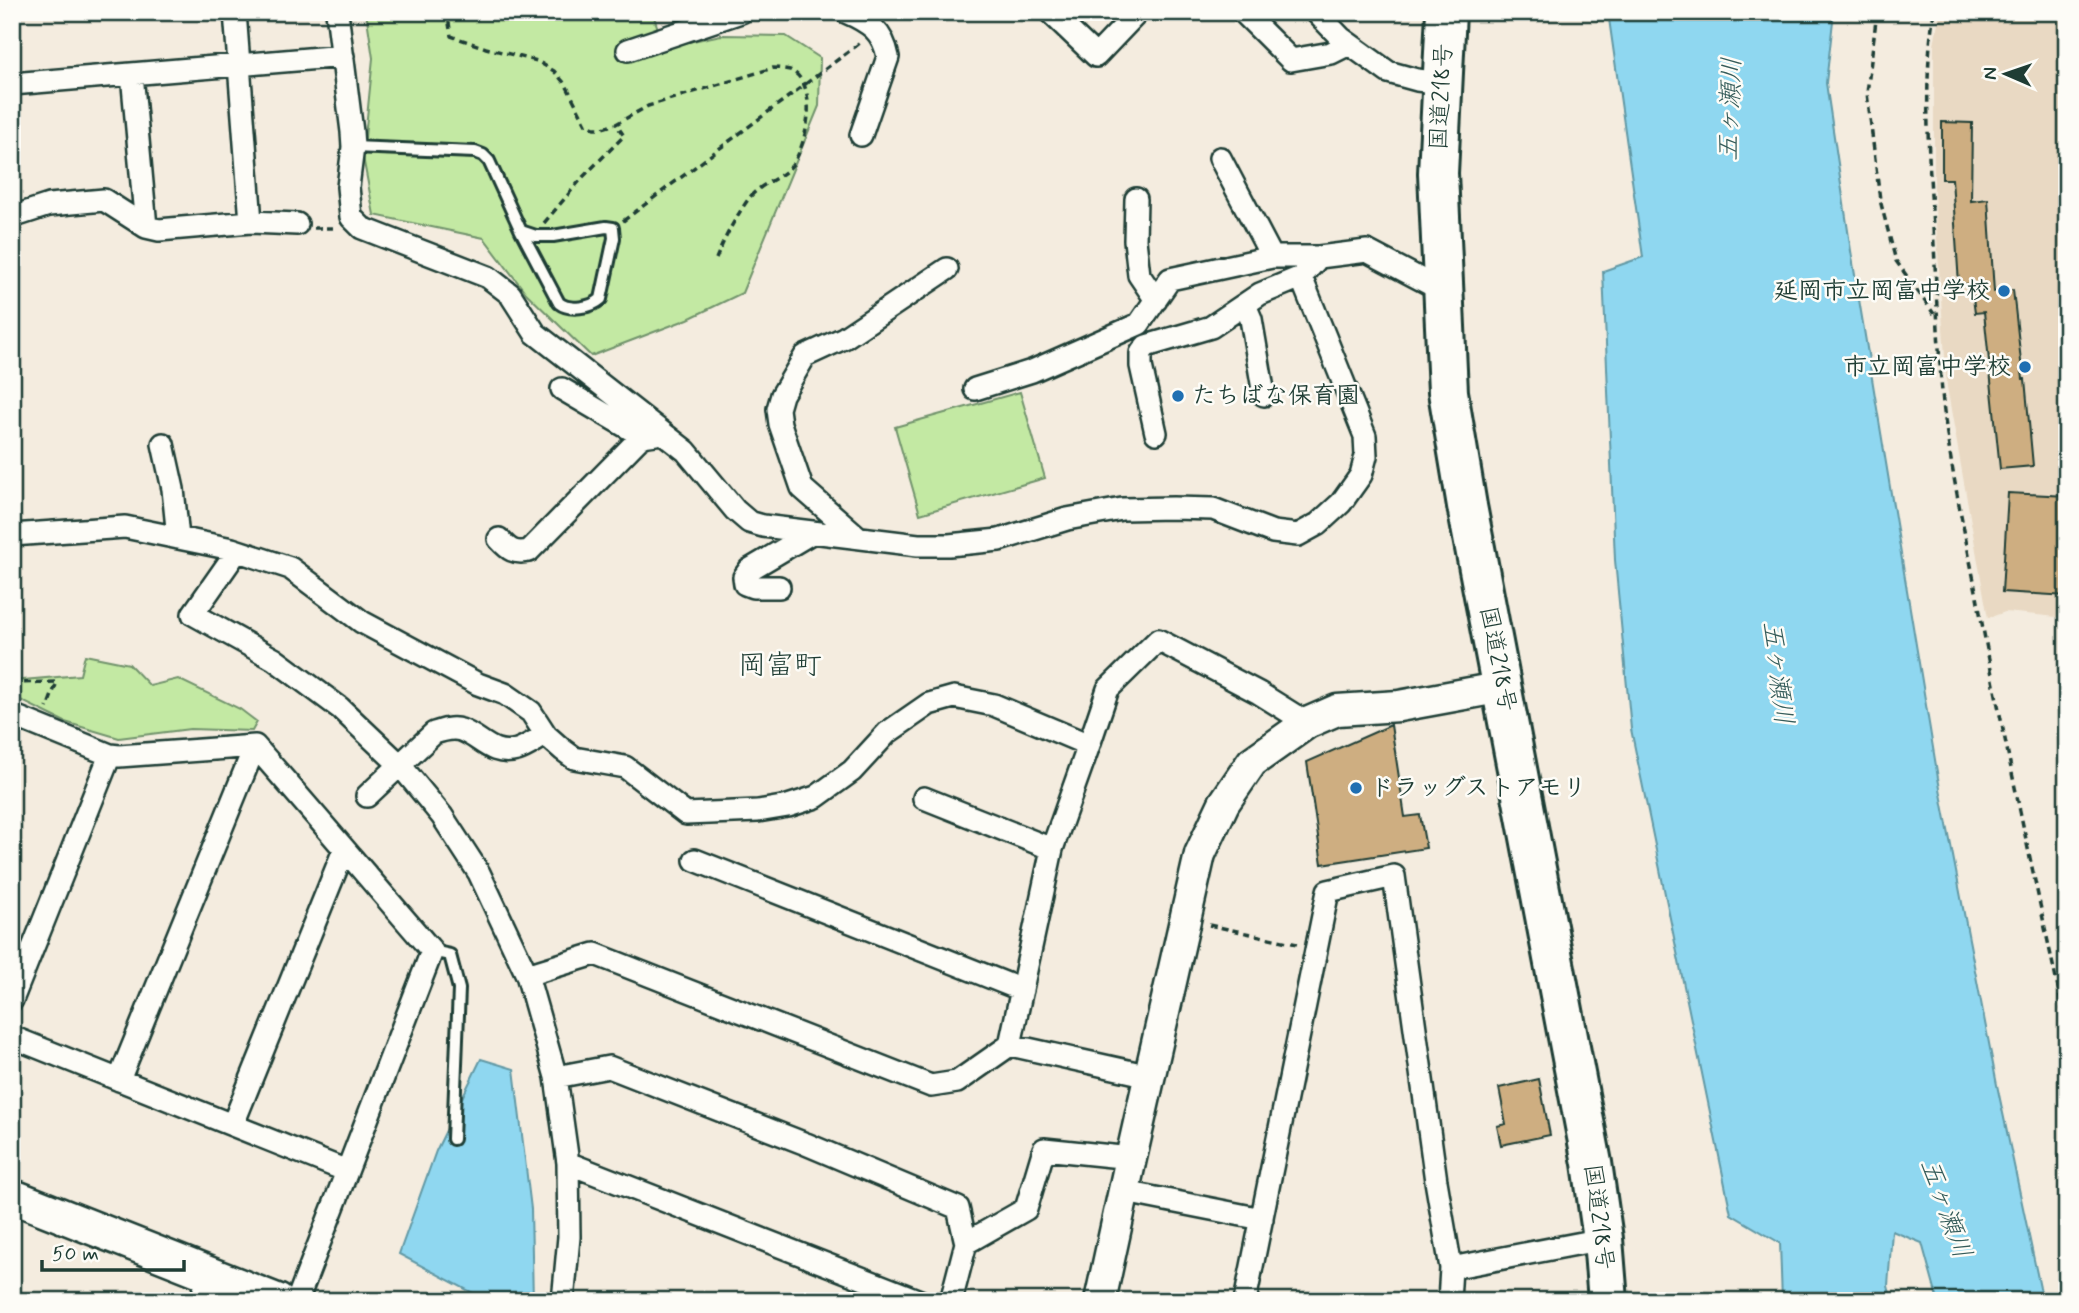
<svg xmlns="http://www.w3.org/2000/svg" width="2079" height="1313" font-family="Mynerve,'Klee One',sans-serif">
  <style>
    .built { fill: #e9d9c3 }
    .green { fill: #c3e9a3; stroke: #71936c; stroke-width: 2 }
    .water { fill: #8fd7f0; stroke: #6299a5; stroke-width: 2 }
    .building { fill: #ceae81; stroke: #1f3d34; stroke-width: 2 }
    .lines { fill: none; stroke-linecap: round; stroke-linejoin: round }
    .lane-casing { stroke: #1f3d34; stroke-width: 16 }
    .street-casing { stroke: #1f3d34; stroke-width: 26 }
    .secondary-casing { stroke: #1f3d34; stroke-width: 35 }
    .primary-casing { stroke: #1f3d34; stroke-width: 38 }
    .highway-casing { stroke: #1f3d34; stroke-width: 44 }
    .path { stroke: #1f3d34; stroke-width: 3.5; stroke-dasharray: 7 5; stroke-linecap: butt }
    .lane { stroke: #fdfcf7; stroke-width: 10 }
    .street { stroke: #fdfcf7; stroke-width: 21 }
    .secondary { stroke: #fdfcf7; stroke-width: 30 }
    .primary { stroke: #fdfcf7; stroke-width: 33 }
    .highway { stroke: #fdfcf7; stroke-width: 38 }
    .poi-dot { fill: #1f6fb2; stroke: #fdfcf7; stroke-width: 2.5 }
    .labels { text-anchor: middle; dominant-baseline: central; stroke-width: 5; stroke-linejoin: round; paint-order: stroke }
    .street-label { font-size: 24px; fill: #1f3d34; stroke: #fdfcf7 }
    .poi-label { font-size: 24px; font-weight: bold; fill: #1f3d34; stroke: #fdfcf7; text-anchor: end }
    .water-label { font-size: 26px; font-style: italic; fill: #355c5a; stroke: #fdfcf7 }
    .quarter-label { font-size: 28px; fill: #1f3d34; stroke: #fdfcf7 }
  </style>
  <rect width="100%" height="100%" fill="#f4ecdf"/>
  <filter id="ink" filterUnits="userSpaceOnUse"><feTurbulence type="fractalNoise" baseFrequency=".0143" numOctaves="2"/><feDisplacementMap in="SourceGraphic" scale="14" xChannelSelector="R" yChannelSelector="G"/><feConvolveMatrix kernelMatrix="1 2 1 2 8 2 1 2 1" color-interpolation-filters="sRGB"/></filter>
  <g filter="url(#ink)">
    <path class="built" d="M1940 12H2067V618L2005 612 1988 618 1947 387 1934 194V45Z"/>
    <path class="green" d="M366 12H660L654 17 664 47 721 35 786 36 820 58 819 106 742 293 688 319 591 356 526 293 484 238 374 215 363 157 373 58Z
      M1020 392 1045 478 920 514 895 427Z
      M85 655 129 664 150 686 178 679 240 709 257 722 252 731 190 729 119 738 65 722 12 696V681L80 675Z"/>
    <path class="water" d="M1608 12H1834L1826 83 1851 251 1938 778 1997 1085 2040 1288 2044 1301H1938L1922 1243 1892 1231 1888 1286 1892 1301H1782L1780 1243 1731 1214 1631 729 1615 560 1603 271 1643 257Z
      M481 1059 514 1069 531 1209 533 1301H488L399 1254 436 1151Z"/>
    <path class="building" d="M1942 122 1972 123 1971 201 1988 199 1994 292 2013 290 2023 379H2025L2033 466 2000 469 1984 312 1975 313 1971 284H1959L1952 179H1942Z
      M2008 493 2067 496V596L2002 592Z
      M1391 725 1405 817 1420 815 1426 848 1322 864 1307 762Z
      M1539 1079 1550 1135 1501 1145 1497 1126 1506 1124 1499 1088Z"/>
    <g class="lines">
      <g class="lane-casing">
        <path id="lane" d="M353 147 475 152 483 155 489 161 521 231 559 303C569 311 591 308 601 299L614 238 613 228 606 227 553 236H536L521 231
          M432 951 450 955 459 989 453 1139"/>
      </g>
      <g class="street-casing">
        <path id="street" d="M235 12 251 222
          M337 12 352 132 353 147 348 187 351 217 362 228 488 277 510 294 535 333 686 451 735 510 749 522 763 526 918 545H949L999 540 1067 519 1122 509 1173 508 1213 509 1273 532 1298 535 1318 524 1341 503 1361 475 1366 456 1365 436 1301 277 1319 257 1367 251 1443 291
          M846 12C869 22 883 31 888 57L861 135
          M1050 12 1096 56 1138 12
          M1243 12 1291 60 1331 53 1349 44
          M1316 12 1341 38 1388 72 1417 80 1442 83
          M628 50 741 12
          M132 74 146 227
          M12 84 343 56
          M1220 158 1272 257
          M1136 199 1135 240 1139 275 1156 300
          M12 217 49 205 104 200 146 227 159 230 251 222 297 224
          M1245 305 1251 319 1264 395
          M562 389 642 436 656 434
          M975 389 1032 371 1139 324 1170 279 1272 257H1319
          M1156 433 1141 366V353L1146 346 1211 327 1260 294 1301 277
          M163 444 173 489 178 538
          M12 535 125 527 232 549 290 568 362 622 478 684 505 694 531 712 546 735 563 750 574 758 625 767 686 814 758 811 788 806 816 797 852 771 887 733 929 704 954 697 994 705 1089 745 1108 689 1158 640 1259 693 1307 723
          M858 537 802 488 780 424 778 409 782 395 805 356 844 338 947 269
          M499 539C509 550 514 554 529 551L642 436
          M237 551 193 614 274 659 340 708 400 765 442 816 479 873 527 975 556 1077
          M779 587H753L745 584 744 577 749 570 813 532
          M12 715 110 755 119 756 255 746C315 814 373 883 432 951L297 1301
          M367 796 434 733C443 730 452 727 461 730 481 737 491 757 517 750 527 747 537 739 546 735
          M924 798 1052 849
          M695 860 1022 990
          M527 975 595 954 931 1086 957 1082 1010 1045 1150 1076
          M12 1000 110 755
          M12 1037 347 1171
          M1010 1045 1052 849 1089 745
          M119 1080 255 746
          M233 1124 344 850
          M568 1163 920 1301
          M1125 1192 1262 1219
          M966 1243 1026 1209 1044 1149 1131 1158
          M1451 1268 1603 1239
          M200 1301 210 1275
          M563 1301 569 1237 568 1163 556 1077 609 1067 806 1144 958 1208 966 1243 951 1301
          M1245 1301 1328 891 1394 876 1436 1181 1451 1268 1449 1301"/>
      </g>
      <g class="secondary-casing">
        <path id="secondary" d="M1100 1301 1131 1158 1200 854 1224 803 1252 762 1307 723 1337 710 1399 706 1503 687"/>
      </g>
      <g class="primary-casing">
        <path id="primary" d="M12 1196 278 1301"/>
      </g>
      <g class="highway-casing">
        <path id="highway" d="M1446 12 1438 173 1448 392 1467 506 1592 1163 1603 1239 1608 1301"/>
      </g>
      <path class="path" d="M456 12 449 23 451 36 486 48 537 61 554 71 566 85 586 124 594 128H603L616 124 648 106 773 68C778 68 785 69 790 70 820 84 807 143 793 164 783 178 761 183 750 197 736 216 725 237 716 259
        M1877 12 1867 93 1880 200 1896 261 1934 314
        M1934 12C1922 87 1930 170 1934 245 1937 298 1938 350 1943 403 1950 466 1964 529 1976 591 2003 738 2036 884 2067 1031
        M623 221 860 43
        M544 223 583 177 624 136 616 124
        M314 228H335
        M12 683 57 682 47 708
        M1209 925 1297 944"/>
      <use href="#lane" class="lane"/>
      <use href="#street" class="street"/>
      <use href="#secondary" class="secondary"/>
      <use href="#primary" class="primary"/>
      <use href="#highway" class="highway"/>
    </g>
  </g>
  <g class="poi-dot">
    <circle cx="2004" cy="291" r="7"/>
    <circle cx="2025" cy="367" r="7"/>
    <circle cx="1178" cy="396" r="7"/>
    <circle cx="1356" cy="788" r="7"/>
  </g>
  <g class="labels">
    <g class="street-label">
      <text transform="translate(1442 97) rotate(-87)">国道218号</text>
      <text transform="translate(1497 659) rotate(79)">国道218号</text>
      <text transform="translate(1598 1217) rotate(83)">国道218号</text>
    </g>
    <g class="poi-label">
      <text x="1990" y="291">延岡市立岡富中学校</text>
      <text x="2011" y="367">市立岡富中学校</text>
      <text x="1192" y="396" text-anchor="start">たちばな保育園</text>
      <text x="1370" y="788" text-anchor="start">ドラッグストアモリ</text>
    </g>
    <g class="water-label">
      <text transform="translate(1731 109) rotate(-88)">五ヶ瀬川</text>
      <text transform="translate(1777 673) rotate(83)">五ヶ瀬川</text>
      <text transform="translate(1945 1209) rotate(70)">五ヶ瀬川</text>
    </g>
    <g class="quarter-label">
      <text x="780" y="666">岡富町</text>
    </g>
  </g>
  <rect width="2079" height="1313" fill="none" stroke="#fdfcf7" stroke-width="42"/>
  <rect x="21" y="21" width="2037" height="1271" fill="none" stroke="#1f3d34" stroke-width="2.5" filter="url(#ink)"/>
  <g transform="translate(2006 74) rotate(272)" stroke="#fdfcf7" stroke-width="5" paint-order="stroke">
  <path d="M0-5L12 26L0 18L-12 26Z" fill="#1f3d34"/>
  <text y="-10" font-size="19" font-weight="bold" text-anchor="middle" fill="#1f3d34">N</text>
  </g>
  <path d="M42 1260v10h142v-10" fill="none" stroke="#1f3d34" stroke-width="3.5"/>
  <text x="52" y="1260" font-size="21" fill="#1f3d34" stroke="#fdfcf7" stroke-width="5" paint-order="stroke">50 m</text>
</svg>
